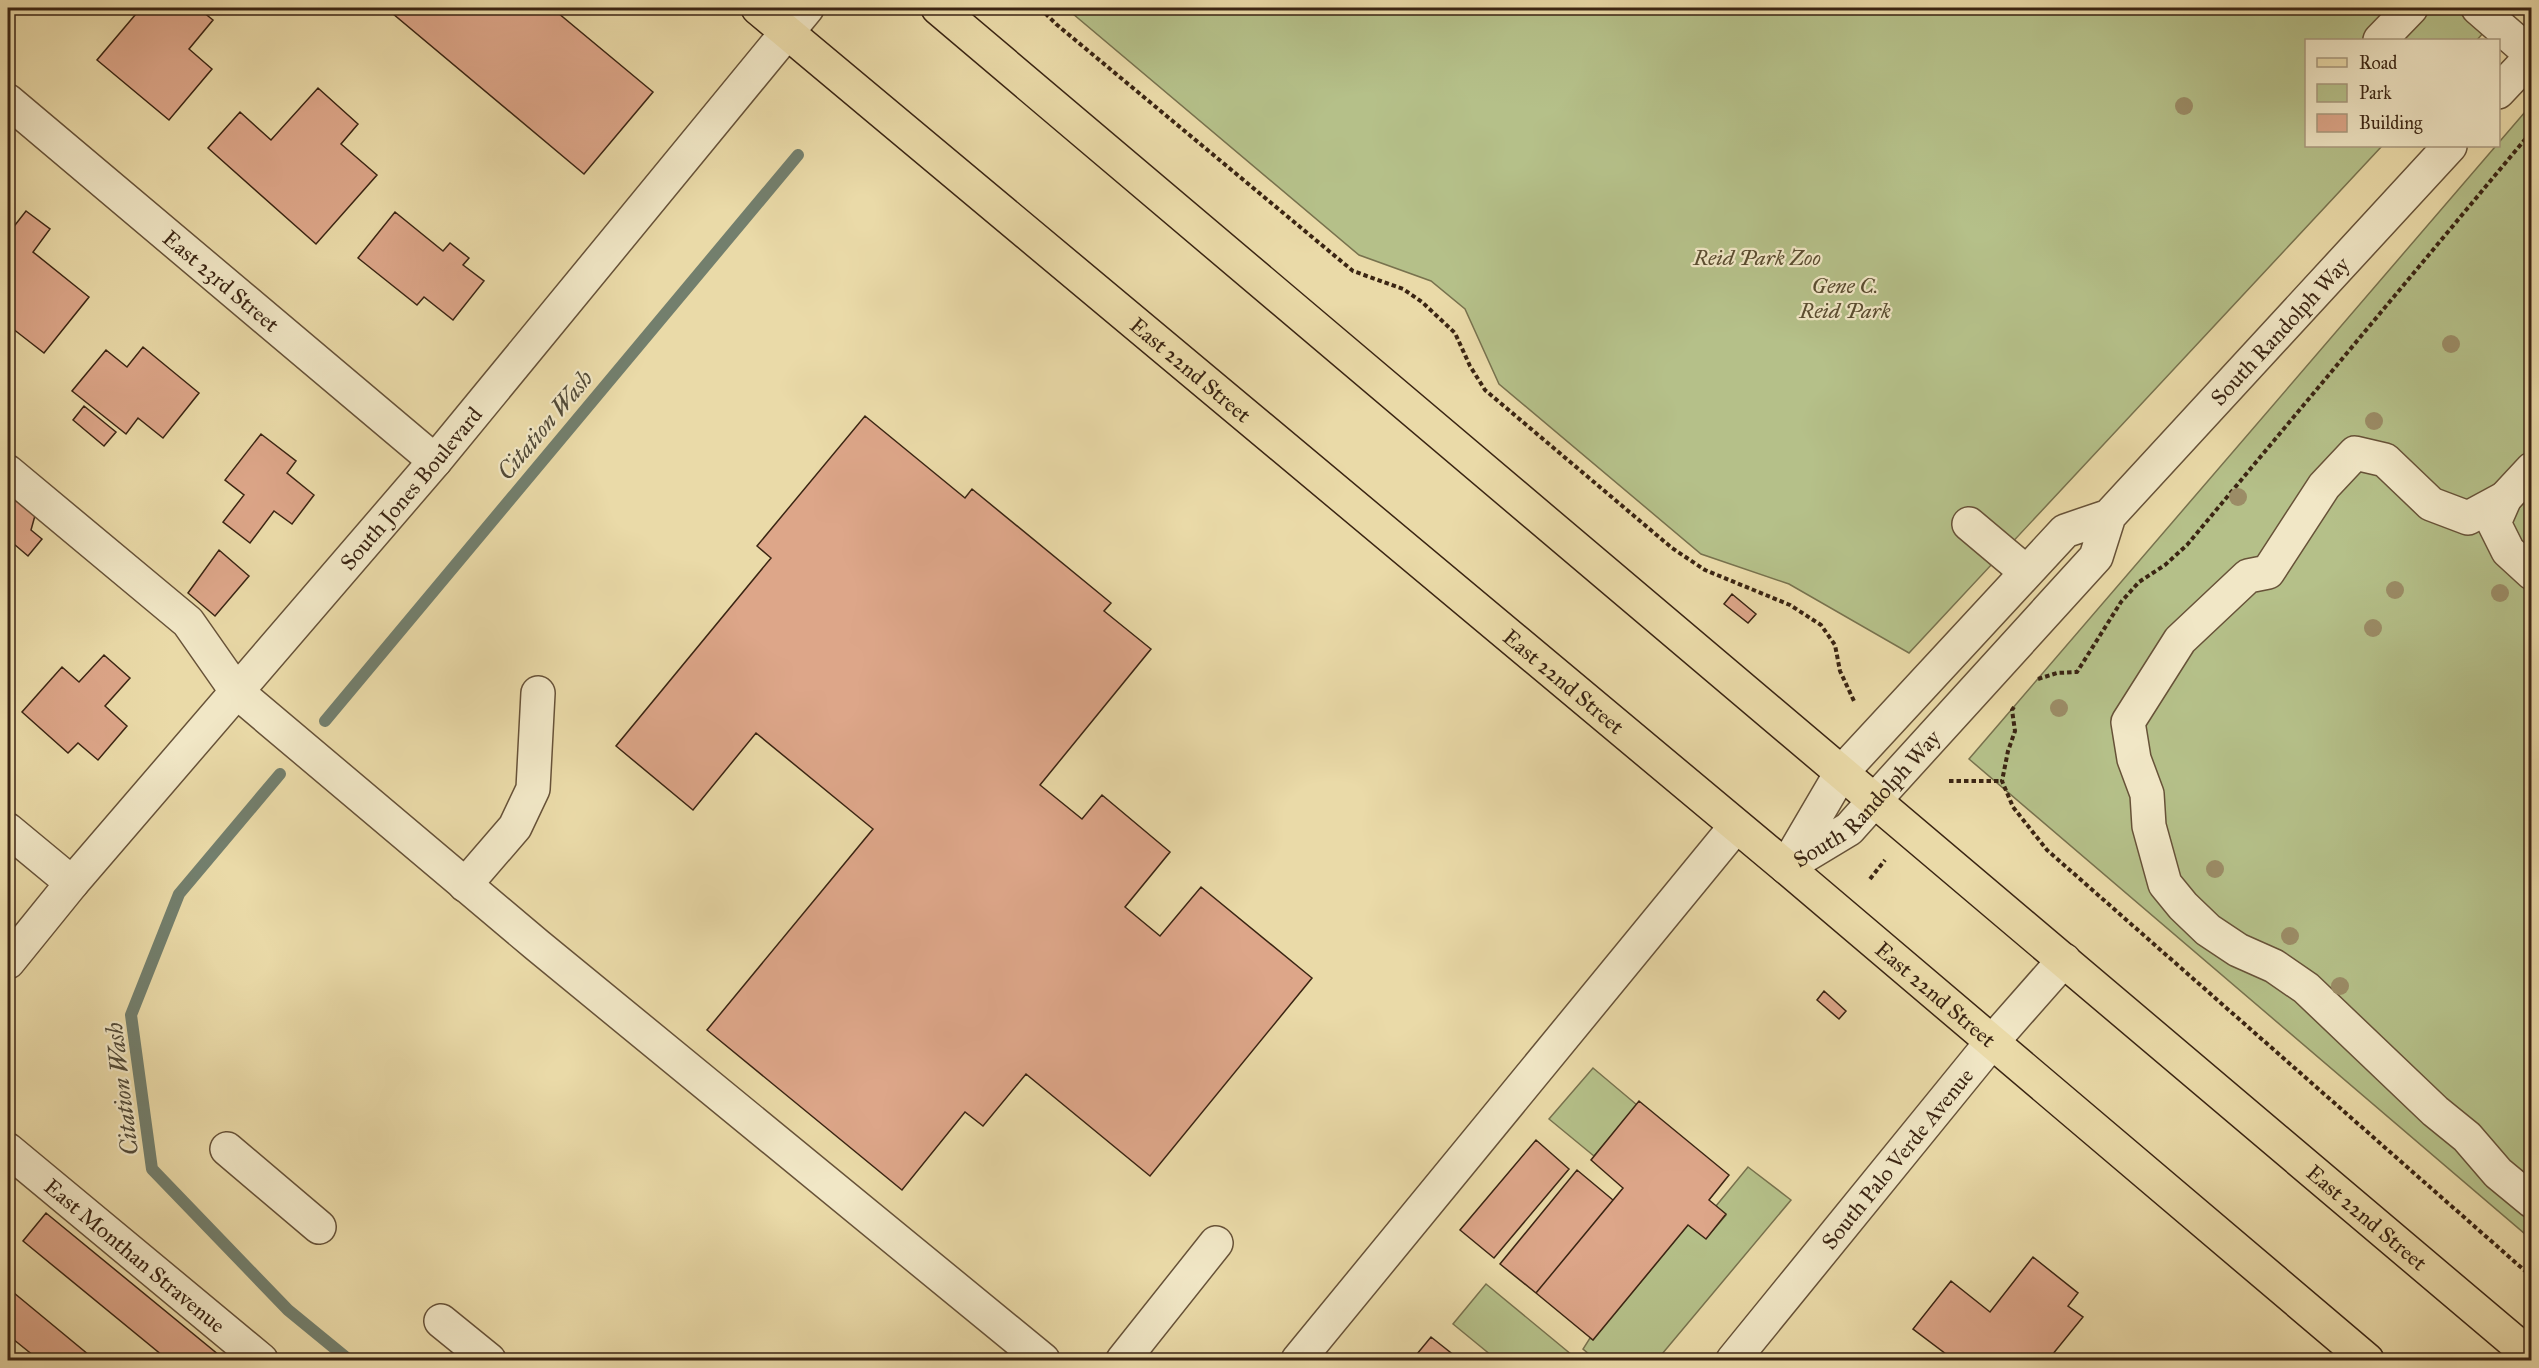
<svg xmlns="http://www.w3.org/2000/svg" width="2539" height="1368" font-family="'IM FELL Great Primer',serif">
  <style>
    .green { fill: #b5c089; stroke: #78724e; stroke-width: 1.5 }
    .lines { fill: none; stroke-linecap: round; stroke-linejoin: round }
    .stream { stroke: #737f6d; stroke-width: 12 }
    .building { fill: #dda689; stroke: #3b2513; stroke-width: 1.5 }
    .minor-casing { stroke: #675238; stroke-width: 36 }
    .major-casing { stroke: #3b2513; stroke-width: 36 }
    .path { stroke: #3b2513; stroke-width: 4; stroke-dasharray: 4.5 3; stroke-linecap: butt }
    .minor { stroke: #f1e7c6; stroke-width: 33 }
    .major { stroke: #eadaa8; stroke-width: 33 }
    .tree { fill: #9b8c66 }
    .labels { text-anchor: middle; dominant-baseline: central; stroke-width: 4.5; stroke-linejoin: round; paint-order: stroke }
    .park-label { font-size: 22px; font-style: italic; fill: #5a4c30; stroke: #f1e7c6 }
    .street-label { font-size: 22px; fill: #3b2513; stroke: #f1e7c6 }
    .water-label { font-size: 24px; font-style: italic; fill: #524a38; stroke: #f1e7c6 }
  </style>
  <rect width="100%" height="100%" fill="#eadaa8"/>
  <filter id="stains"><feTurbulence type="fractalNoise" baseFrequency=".00333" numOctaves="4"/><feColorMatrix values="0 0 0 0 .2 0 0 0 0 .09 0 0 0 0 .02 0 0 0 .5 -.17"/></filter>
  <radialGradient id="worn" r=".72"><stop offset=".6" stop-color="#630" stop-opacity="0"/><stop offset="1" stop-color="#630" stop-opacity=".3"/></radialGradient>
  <path class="green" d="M1066 8H2505L2477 40H2306V146H2382L1909 653 1789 584 1701 554 1499 384 1465 309 1431 281 1359 255Z
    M2531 105V1239L1969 759Z
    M1593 1068 1637 1105 1594 1156 1549 1119Z
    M1748 1167 1791 1200 1657 1360H1596L1583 1349 1590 1338 1593 1340 1688 1225 1706 1238 1726 1215 1716 1206Z
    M1486 1284 1578 1360H1497L1453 1324Z"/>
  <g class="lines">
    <path class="stream" d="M325 721 798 155
      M280 774 179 894 131 1015 152 1169 288 1310 349 1360"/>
  </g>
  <path class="building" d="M141 8H198L213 20 189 49 212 69 169 120 97 60Z
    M386 8H552L653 92 584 174Z
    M318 88 358 124 341 144 377 175 316 244 208 148 240 112 271 140Z
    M26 211 50 229 33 252 89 297 44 353 8 325V234Z
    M395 212 443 251 450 243 469 258 463 265 484 281 453 320 424 297 417 305 358 258Z
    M143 347 199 393 163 438 138 418 126 434 72 391 106 350 127 367Z
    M84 406 116 432 104 446 73 420Z
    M865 416 965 498 972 489 1111 603 1104 611 1151 649 1040 785 1082 819 1102 795 1170 852 1125 907 1160 936 1201 887 1312 978 1150 1176 1026 1074 983 1126 965 1112 902 1190 707 1030 873 829 756 733 693 810 616 746 771 558 757 546Z
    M261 434 296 461 287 473 314 495 292 524 274 511 250 543 223 522 244 495 225 480Z
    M8 489 36 512 31 530 42 539 28 556 8 539Z
    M219 550 249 576 215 616 188 593Z
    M1732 594 1756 614 1748 623 1724 604Z
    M104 655 130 678 105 706 127 726 98 760 78 743 68 753 22 712 62 667 79 682Z
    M1824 991 1846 1011 1839 1019 1817 1000Z
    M1639 1101 1729 1175 1709 1200 1726 1214 1706 1239 1688 1225 1593 1340 1536 1293 1623 1188 1591 1160Z
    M1536 1140 1569 1169 1494 1258 1460 1230Z
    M1577 1170 1613 1200 1536 1293 1500 1264Z
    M46 1213 225 1360H168L23 1241Z
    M2033 1257 2078 1293 2068 1306 2083 1317 2048 1360H2032L2027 1357 2024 1360H1954L1913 1329 1951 1281 1990 1312Z
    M8 1288 95 1360H39L8 1335Z
    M1431 1337 1460 1360H1412Z"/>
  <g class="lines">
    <g class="minor-casing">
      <g id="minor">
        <path d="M2478 8 2532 55"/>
        <path d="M2380 40 2411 8"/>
        <path d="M2498 92 2532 56"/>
        <path id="s1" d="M8 101 435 461"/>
        <path d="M2532 469 2505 498 2494 523 2508 551 2532 573"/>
        <path d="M8 472 188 622 237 692 537 945 1043 1360"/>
        <path d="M2505 498 2468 518 2431 504 2385 460 2355 453 2324 486 2268 572 2248 576 2180 640 2128 722 2134 759 2147 794 2149 826 2165 884 2183 906 2208 930 2238 950 2274 966 2306 988 2435 1111 2467 1137 2498 1173 2532 1201"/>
        <path id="s2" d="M2109 516 2065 531 1841 773 1786 867 1849 829 1874 801 2096 557 2109 516 2450 146"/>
        <path d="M1969 524 2026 572"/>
        <path d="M8 830 72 883"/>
        <path d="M465 885 515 827 533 789 538 693"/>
        <path id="s3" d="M8 962 72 883 435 461 807 8"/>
        <path d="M227 1149 319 1227"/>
        <path id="s4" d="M8 1150 261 1360"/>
        <path d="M441 1321 489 1360"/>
        <path d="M1123 1360 1216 1243"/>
        <path d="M1298 1360 1736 826"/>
        <path id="s5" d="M1733 1360 1991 1043 2064 960"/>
      </g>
    </g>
    <g class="major-casing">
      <g id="major">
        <path id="s6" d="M758 8 1786 867 2367 1360"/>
        <path id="s7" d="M938 8 2532 1357"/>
      </g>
    </g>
    <path class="path" d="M1040 8 1056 24 1353 271 1403 289 1422 302 1455 333 1470 366 1485 390 1672 548 1705 570 1790 605 1821 625 1835 645 1840 671 1854 701
      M2038 679 2057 673 2077 672 2121 602 2139 582 2165 565 2187 545 2532 131
      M2014 707 2012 710 2015 731 2008 751 2002 781 2013 807 2047 850 2532 1277
      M1949 781H2002
      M1870 879 1885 860"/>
    <use href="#minor" class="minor"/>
    <use href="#major" class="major"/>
  </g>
  <g class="tree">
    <circle cx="2184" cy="106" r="9"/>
    <circle cx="2451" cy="344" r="9"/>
    <circle cx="2374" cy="421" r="9"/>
    <circle cx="2238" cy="497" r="9"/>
    <circle cx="2395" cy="590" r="9"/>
    <circle cx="2500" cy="593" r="9"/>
    <circle cx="2373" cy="628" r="9"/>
    <circle cx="2059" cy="708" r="9"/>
    <circle cx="2215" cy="869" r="9"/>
    <circle cx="2290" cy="936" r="9"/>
    <circle cx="2340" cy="986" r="9"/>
  </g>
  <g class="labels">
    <g class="park-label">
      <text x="1757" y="257">Reid Park Zoo</text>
      <text x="1845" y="285">Gene C.<tspan x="1845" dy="25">Reid Park</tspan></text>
    </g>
    <g class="street-label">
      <text stroke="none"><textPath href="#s1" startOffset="279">East 23rd Street</textPath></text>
      <text stroke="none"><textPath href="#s2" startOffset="1221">South Randolph Way</textPath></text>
      <text stroke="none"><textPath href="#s6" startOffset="564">East 22nd Street</textPath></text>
      <text stroke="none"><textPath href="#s3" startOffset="622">South Jones Boulevard</textPath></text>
      <text stroke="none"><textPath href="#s6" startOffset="1050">East 22nd Street</textPath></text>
      <text stroke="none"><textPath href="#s2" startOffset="592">South Randolph Way</textPath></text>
      <text stroke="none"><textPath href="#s6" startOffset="1536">East 22nd Street</textPath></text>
      <text stroke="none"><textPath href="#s5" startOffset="260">South Palo Verde Avenue</textPath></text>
      <text stroke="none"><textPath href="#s7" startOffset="1872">East 22nd Street</textPath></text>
      <text stroke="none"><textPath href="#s4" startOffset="165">East Monthan Stravenue</textPath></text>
    </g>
    <g class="water-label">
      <text transform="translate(545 425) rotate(-50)">Citation Wash</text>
      <text transform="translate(122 1089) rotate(-97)">Citation Wash</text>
    </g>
  </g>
  <rect width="2539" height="1368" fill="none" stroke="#eadaa8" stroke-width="30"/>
  <rect x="9" y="9" width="2521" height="1350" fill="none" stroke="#3b2513" stroke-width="3"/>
  <rect x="15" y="15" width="2509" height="1338" fill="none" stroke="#3b2513" stroke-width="1.5"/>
  <rect x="2305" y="39" width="195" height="108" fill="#f1e7c6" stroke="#a8997e" stroke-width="1.5"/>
  <rect x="2317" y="58" width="30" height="9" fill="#eadaa8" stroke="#a8997e" stroke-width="1.5"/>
  <text x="2359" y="69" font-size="18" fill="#3b2513">Road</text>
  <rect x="2317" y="84" width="30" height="18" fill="#b5c089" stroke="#a8997e" stroke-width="1.5"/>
  <text x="2359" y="99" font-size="18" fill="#3b2513">Park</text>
  <rect x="2317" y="114" width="30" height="18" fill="#dda689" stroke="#a8997e" stroke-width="1.5"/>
  <text x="2359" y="129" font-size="18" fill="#3b2513">Building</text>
  <rect width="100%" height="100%" filter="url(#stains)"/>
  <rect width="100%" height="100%" fill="url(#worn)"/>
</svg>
